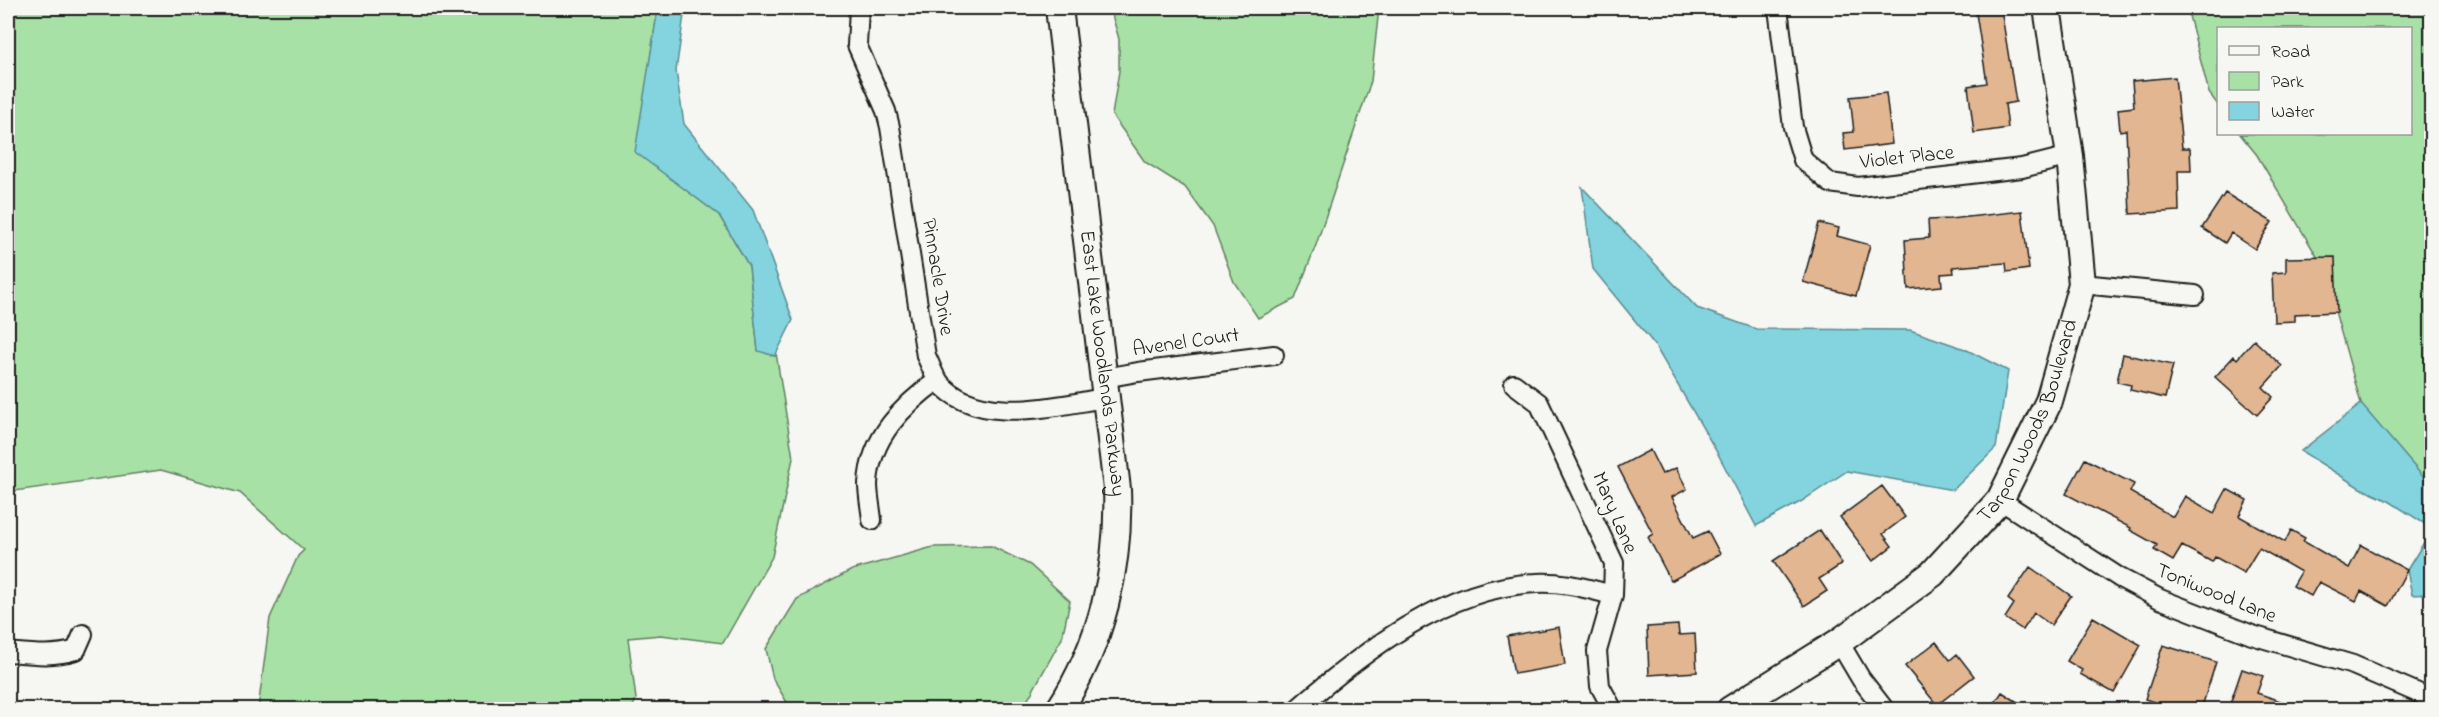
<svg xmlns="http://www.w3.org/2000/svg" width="2439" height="717" font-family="'Indie Flower',sans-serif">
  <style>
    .green { fill: #a7e1a6; stroke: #627e61; stroke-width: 1.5 }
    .water { fill: #83d4de; stroke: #5a8a90; stroke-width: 1.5 }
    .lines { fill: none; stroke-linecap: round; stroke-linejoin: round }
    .stream { stroke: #5a8a90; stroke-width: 5 }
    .building { fill: #e1b691; stroke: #1c1c1c; stroke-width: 1.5 }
    .street-casing { stroke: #1c1c1c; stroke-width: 22 }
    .secondary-casing { stroke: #1c1c1c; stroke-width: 30 }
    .street { stroke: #f6f6f2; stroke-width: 18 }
    .secondary { stroke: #f6f6f2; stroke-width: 26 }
    .labels { text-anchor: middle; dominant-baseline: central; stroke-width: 5; stroke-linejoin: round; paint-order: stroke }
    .street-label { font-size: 21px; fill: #1c1c1c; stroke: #f6f6f2 }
  </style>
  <rect width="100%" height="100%" fill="#f6f6f2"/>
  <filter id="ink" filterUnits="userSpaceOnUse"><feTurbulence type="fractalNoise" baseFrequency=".0167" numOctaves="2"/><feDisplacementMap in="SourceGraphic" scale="12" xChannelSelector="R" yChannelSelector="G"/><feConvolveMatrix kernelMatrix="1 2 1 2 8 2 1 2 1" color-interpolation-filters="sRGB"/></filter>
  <g filter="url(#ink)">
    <path class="green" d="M8 8H658L636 152 719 215 749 266 758 350 774 356 776 353 793 458 772 557 723 643 661 635 628 638 636 699 632 709H258L270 618 298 556 304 550 240 493 161 470 8 492Z
      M1110 8H1379L1371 81 1316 245 1295 299 1258 318 1234 282 1213 226 1185 187 1145 162 1112 115 1119 71V39Z
      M2187 8H2431V486L2362 407 2322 265 2257 155 2240 134H2410V28H2218V105L2209 93Z
      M991 546 1030 565 1070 601 1062 638 1027 701 1020 709H791L773 679 766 649 797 599 852 570 933 547Z"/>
    <path class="water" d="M658 8H685L676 71 684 124 753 210 793 320 775 356 758 351 749 266 719 215 635 152Z
      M1582 187 1697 308 1756 329 1910 330 1965 349 2008 371 1996 448 1953 490 1847 471 1802 501 1756 526 1718 454 1654 344 1593 269Z
      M2361 404 2431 486V528L2389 501 2360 488 2301 451Z
      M2431 531V590L2428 594 2412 595 2407 570Z"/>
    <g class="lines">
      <path class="stream" d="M2416 8 2432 12"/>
    </g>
    <path class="building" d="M2001 9 2016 102 2005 104 2008 128 1974 133 1968 86 1987 83 1976 13Z
      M2175 77 2182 148H2190L2191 171H2178L2179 211 2130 214 2126 130 2120 131 2118 109 2134 107 2132 81Z
      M1886 93 1892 144 1845 150 1843 133 1854 132 1850 97Z
      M2225 193 2272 222 2255 249 2231 233 2225 243 2202 228Z
      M2022 211 2029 269 2007 272 2006 263 1953 267 1954 273 1941 274 1942 286 1908 289 1905 240 1929 238 1928 220 1950 219Z
      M1819 223 1839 228 1837 236 1870 245 1856 296 1803 282Z
      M2335 257 2337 312 2295 314V321L2274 322 2272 273 2286 272V258Z
      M2254 340 2282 366 2263 387 2273 397 2257 415 2215 377 2234 356 2237 359Z
      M2123 354 2173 365 2165 398 2130 390 2131 385 2117 382Z
      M1650 450 1662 474 1676 468 1687 489 1672 497 1693 538 1708 531 1720 554 1671 581 1648 537 1653 534 1618 467Z
      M2085 459 2134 484 2130 492 2173 517 2185 496 2214 513 2227 489 2247 500 2239 516 2285 542 2291 530 2305 538 2303 541 2349 568 2361 545 2407 570 2388 606 2361 591 2356 601 2319 582 2311 596 2293 586 2301 572 2259 548 2244 573 2215 557 2212 562 2182 546 2173 561 2154 550 2157 545 2130 530 2131 528 2066 494Z
      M1882 486 1905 517 1883 534 1892 546 1873 561 1840 517Z
      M1820 530 1842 564 1819 579 1827 591 1804 606 1773 561Z
      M2030 567 2071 596 2051 625 2034 613 2023 630 2005 618 2014 604 2008 599Z
      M2093 617 2141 645 2114 693 2080 674 2082 670 2067 661Z
      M1678 625 1679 635 1695 634 1697 672 1649 675 1647 627Z
      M1559 627 1565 665 1514 674 1507 636Z
      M1936 642 1950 660 1957 654 1974 676 1937 705 1905 666Z
      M2163 645 2216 662 2201 710H2178L2145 699Z
      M2242 669 2263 676 2257 693 2298 707 2297 710H2228Z
      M2002 692 2030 710H1990Z"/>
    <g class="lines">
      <g class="street-casing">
        <path id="street" d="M859 8 857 45 886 111 890 127 926 356C930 363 933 374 938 381 977 428 1055 405 1106 398
          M1778 8 1793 127 1803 160 1830 183 1858 187 2022 168 2070 156
          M2082 284 2195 295
          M1104 378 1138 372 1274 355
          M1514 384 1539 403 1614 563 1613 595 1597 651 1600 686 1613 710
          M2000 500 2120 578 2160 599 2252 635 2353 665 2432 699
          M872 520C871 509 868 496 868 484 870 438 903 405 938 380
          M1839 642 1861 679 1885 710
          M8 652C31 654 53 657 76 650L83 634
          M1296 710C1363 652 1445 587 1536 583 1562 581 1588 589 1613 595"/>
      </g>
      <g class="secondary-casing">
        <g id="secondary">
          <path id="s1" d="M1059 8 1117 489C1120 566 1102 644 1059 710"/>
          <path id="s2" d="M1730 710 1839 642 1932 574 2000 500 2049 401 2082 284 2070 156 2047 8"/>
        </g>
      </g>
      <use href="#street" class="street"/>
      <use href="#secondary" class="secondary"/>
    </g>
  </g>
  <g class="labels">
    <g class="street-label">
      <text transform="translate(1907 158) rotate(-6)">Violet Place</text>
      <text transform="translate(937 277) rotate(81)">Pinnacle Drive</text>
      <text transform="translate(1186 343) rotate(-8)">Avenel Court</text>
      <text stroke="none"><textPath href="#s1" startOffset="358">East Lake Woodlands Parkway</textPath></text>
      <text stroke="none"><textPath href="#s2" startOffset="428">Tarpon Woods Boulevard</textPath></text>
      <text transform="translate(1614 513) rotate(67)">Mary Lane</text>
      <text transform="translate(2216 594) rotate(22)">Toniwood Lane</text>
    </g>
  </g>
  <rect width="2439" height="717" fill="none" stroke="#f6f6f2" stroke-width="30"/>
  <rect x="15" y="15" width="2409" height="687" fill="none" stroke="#1c1c1c" stroke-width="2" filter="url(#ink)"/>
  <rect x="2217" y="27" width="195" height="108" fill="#f6f6f2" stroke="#9f9f9c" stroke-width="1.5"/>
  <rect x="2229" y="46" width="30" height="9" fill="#f6f6f2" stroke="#9f9f9c" stroke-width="1.5"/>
  <text x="2271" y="57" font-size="18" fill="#1c1c1c">Road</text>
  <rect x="2229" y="72" width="30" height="18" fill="#a7e1a6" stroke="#9f9f9c" stroke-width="1.5"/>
  <text x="2271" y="87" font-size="18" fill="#1c1c1c">Park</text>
  <rect x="2229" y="102" width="30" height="18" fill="#83d4de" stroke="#9f9f9c" stroke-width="1.5"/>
  <text x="2271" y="117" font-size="18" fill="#1c1c1c">Water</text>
</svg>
